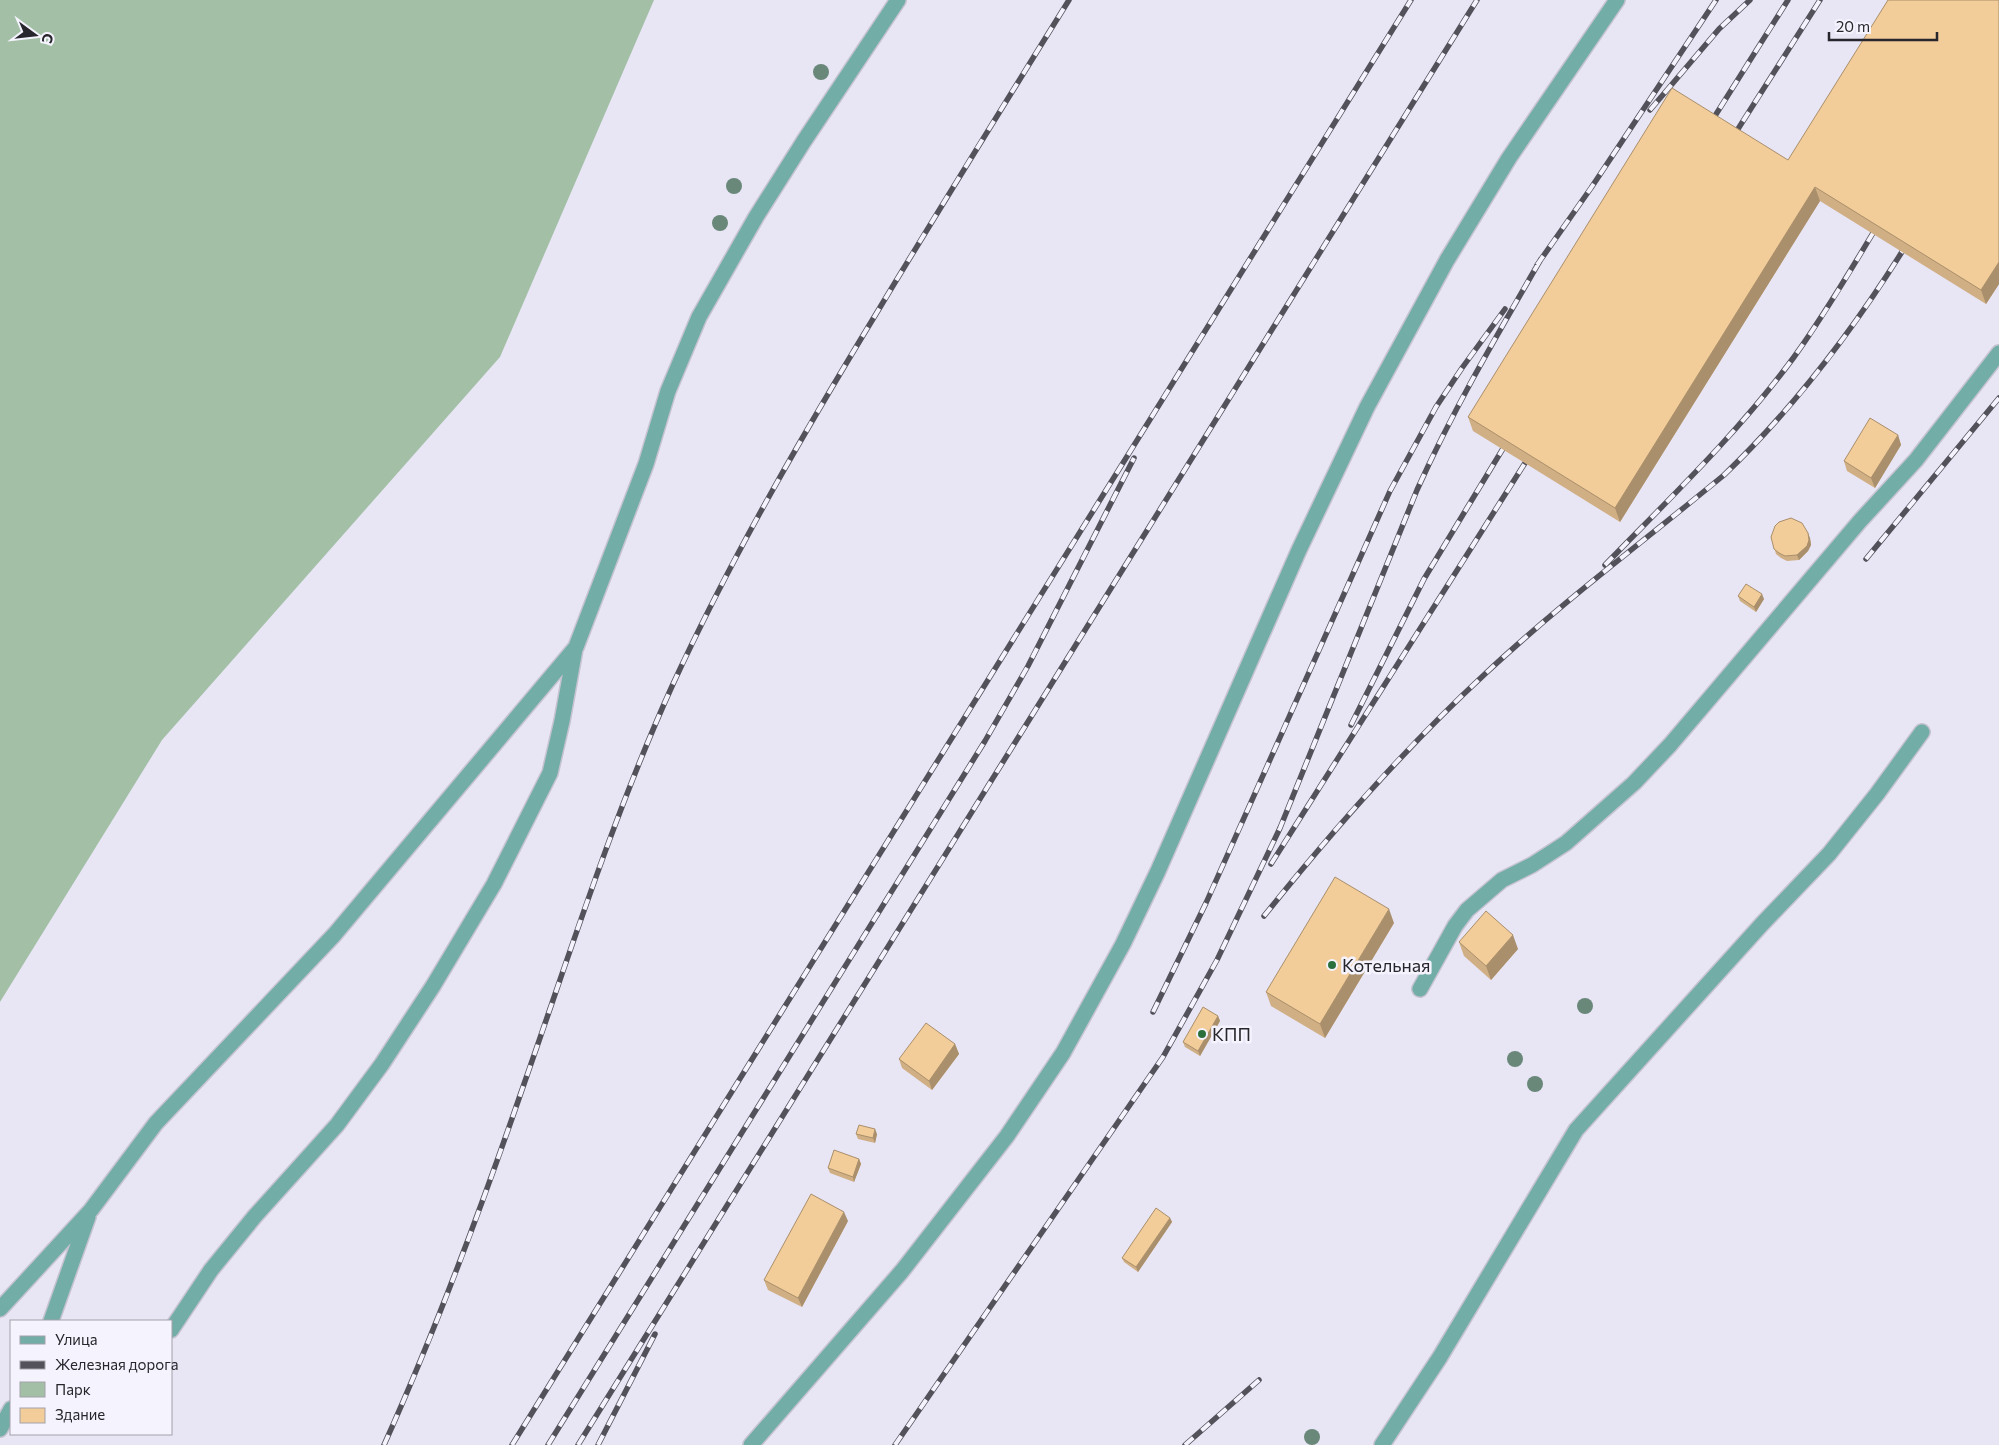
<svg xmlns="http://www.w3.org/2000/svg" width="1999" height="1445" font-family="Commissioner,sans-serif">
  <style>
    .green { fill: #a3c0a6 }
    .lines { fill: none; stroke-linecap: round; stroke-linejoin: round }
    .minor-casing { stroke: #c5c3d1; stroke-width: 18 }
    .minor { stroke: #72ada8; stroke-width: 15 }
    .rail-casing { stroke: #53525a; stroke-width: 5.5 }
    .rail { stroke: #f5f3fd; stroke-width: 4; stroke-dasharray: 11; stroke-linecap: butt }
    .tree { fill: #69887a }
    .wall { fill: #d0af84 }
    .shaded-wall { fill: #a98f6b }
    .building { fill: #f2cc99; stroke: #a98f6b }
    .poi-dot { fill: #2b703c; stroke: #f5f3fd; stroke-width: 2 }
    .labels { text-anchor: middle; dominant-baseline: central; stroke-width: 5; stroke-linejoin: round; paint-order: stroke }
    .poi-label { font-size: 18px; fill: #27262c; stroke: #f5f3fd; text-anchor: start }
  </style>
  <rect width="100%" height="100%" fill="#e8e5f5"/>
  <path class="green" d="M0 0H654L500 357 162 740 0 1002Z"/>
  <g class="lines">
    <g class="minor-casing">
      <path id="minor" d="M1420 989 1455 926 1467 910 1502 880 1532 865 1566 843 1634 783 1670 745 1860 521 1916 460 1999 353
        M0 1309 91 1210 156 1123 334 935 576 647 646 464 668 391 699 317 756 217 804 141 898 0
        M51 1321 88 1217
        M171 1330 211 1270 255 1216 337 1125 382 1064 433 986 494 884 550 773 562 721 575 649
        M0 1429 11 1409
        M751 1445 902 1271 1007 1136 1063 1053 1123 944 1158 871 1299 550 1367 407 1447 260 1509 158 1617 0
        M1382 1445 1440 1357 1576 1130 1762 924 1829 854 1877 794 1922 732"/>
    </g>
    <use href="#minor" class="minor"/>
    <g class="rail-casing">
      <path id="rail" d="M1650 110 1719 29 1750 0
        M1708 127 1788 0
        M1731 140 1820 0
        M1537 265 1591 188 1716 0
        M1866 559 1999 398
        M1605 565C1670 498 1739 432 1794 357 1825 314 1852 268 1879 223
        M1351 725 1424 579 1510 437
        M1271 864 1532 452
        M1264 916C1333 830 1405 748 1486 673 1561 603 1644 541 1724 475 1797 405 1857 325 1910 239
        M1153 1012 1206 903 1390 491 1436 407 1462 368 1505 309
        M384 1445C437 1327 482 1206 524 1084 571 950 614 814 673 684 733 554 805 431 879 309 941 206 1005 103 1069 0
        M512 1445 1411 0
        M548 1445 985 741 1028 666 1134 458
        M578 1445 1477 0
        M598 1445 655 1334
        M895 1445 1163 1057 1217 960 1280 828 1417 490C1453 410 1497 335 1541 259
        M1185 1445 1259 1380"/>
    </g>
    <use href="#rail" class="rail"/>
  </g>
  <g class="tree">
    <circle cx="821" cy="72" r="8"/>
    <circle cx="734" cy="186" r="8"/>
    <circle cx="720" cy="223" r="8"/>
    <circle cx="1585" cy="1006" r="8"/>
    <circle cx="1515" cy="1059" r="8"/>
    <circle cx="1535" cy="1084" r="8"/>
    <circle cx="1312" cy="1437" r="8"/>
  </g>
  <path class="wall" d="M1999 0V284L1986 304 1820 201 1620 522 1473 431 1468 417 1788 160Z
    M1898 435 1901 445 1875 488 1847 471 1844 461Z
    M1771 537 1810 538 1811 545 1808 551 1799 560 1787 561 1781 558 1776 554Z
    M1738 596 1764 599 1756 612 1740 601Z
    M1394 923 1325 1038 1271 1006 1266 992Z
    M1459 942 1518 949 1491 980 1464 956Z
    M1218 1016 1220 1021 1200 1056 1185 1047 1183 1042Z
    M955 1044 959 1054 932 1090 902 1068 899 1059Z
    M856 1134H877L875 1143 858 1139Z
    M859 1159 861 1164 854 1182 830 1173 828 1168Z
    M1170 1218 1172 1222 1138 1272 1124 1262 1122 1258Z
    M848 1221 802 1307 768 1290 764 1280Z"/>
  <path class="shaded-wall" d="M1815 187 1820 201 1620 522 1615 508Z
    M1999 262V284L1986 304 1981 290Z
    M1898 435 1901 445 1875 488 1871 478Z
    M1808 533 1810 538 1811 545 1808 551 1799 560 1797 555Z
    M1762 594 1764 599 1756 612 1754 607Z
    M1389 909 1394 923 1325 1038 1320 1024Z
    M1513 935 1518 949 1491 980 1486 966Z
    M1218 1016 1220 1021 1200 1056 1198 1051Z
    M955 1044 959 1054 932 1090 929 1081Z
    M875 1129 877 1134 875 1143 873 1138Z
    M859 1159 861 1164 854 1182 853 1177Z
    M844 1212 848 1221 802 1307 798 1298Z
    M1170 1218 1172 1222 1138 1272 1136 1267Z"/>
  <path class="building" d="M1888 0H1999V262L1981 290 1815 187 1615 508 1468 417 1672 88 1788 160Z
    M1870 418 1898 435 1871 478 1844 461Z
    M1791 518 1802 523 1808 533 1809 540 1807 546 1797 555 1785 556 1779 553 1774 549 1771 537 1775 526 1779 522Z
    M1746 584 1762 594 1754 607 1738 596Z
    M1335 877 1389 909 1320 1024 1266 992Z
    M1486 911 1513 935 1486 966 1459 942Z
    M1203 1007 1218 1016 1198 1051 1183 1042Z
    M926 1023 955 1044 929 1081 899 1059Z
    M859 1125 875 1129 873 1138 856 1134Z
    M834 1150 859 1159 853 1177 828 1168Z
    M811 1194 844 1212 798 1298 764 1280Z
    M1156 1208 1170 1218 1136 1267 1122 1258Z"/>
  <g class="poi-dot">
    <circle cx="1332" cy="965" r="5"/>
    <circle cx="1202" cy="1034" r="5"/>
  </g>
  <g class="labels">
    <g class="poi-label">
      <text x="1342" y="965">Котельная</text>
      <text x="1212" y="1034">КПП</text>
    </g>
  </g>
  <rect x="10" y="1320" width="162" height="115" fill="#f5f3fd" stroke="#a3a1a9"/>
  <rect x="20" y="1336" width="25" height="8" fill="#72ada8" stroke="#a3a1a9"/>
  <text x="55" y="1345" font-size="15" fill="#27262c">Улица</text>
  <rect x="20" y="1361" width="25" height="8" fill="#53525a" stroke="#a3a1a9"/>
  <text x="55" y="1370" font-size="15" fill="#27262c">Железная дорога</text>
  <rect x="20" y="1382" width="25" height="15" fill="#a3c0a6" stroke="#a3a1a9"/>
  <text x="55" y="1395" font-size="15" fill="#27262c">Парк</text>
  <rect x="20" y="1408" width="25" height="15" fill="#f2cc99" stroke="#a3a1a9"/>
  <text x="55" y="1420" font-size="15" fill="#27262c">Здание</text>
  <g transform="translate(35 35) rotate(105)" stroke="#f5f3fd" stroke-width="4" paint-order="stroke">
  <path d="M0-4L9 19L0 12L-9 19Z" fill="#27262c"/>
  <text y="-8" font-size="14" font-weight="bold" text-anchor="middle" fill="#27262c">С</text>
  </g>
  <path d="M1829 32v8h108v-8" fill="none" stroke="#27262c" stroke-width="2.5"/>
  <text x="1836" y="32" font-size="15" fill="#27262c" stroke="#f5f3fd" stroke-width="4" paint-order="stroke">20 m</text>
</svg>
